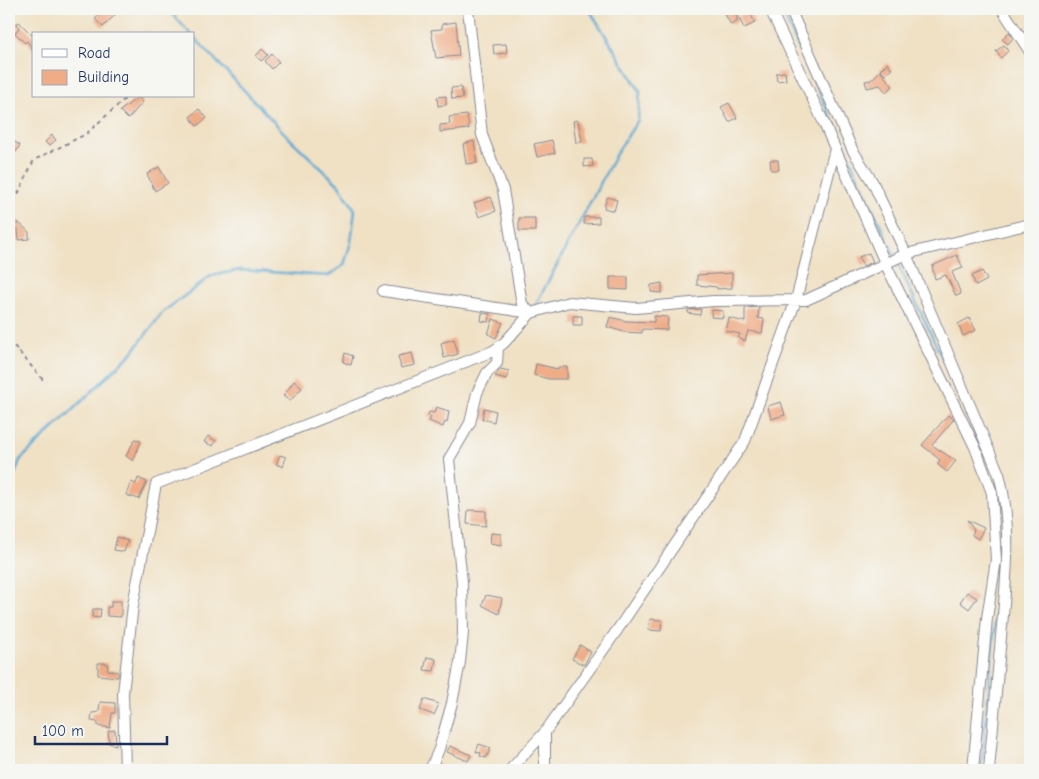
<svg xmlns="http://www.w3.org/2000/svg" width="1039" height="779" font-family="'Comic Neue',sans-serif">
  <style>
    .lines { fill: none; stroke-linecap: round; stroke-linejoin: round }
    .stream { stroke: #56a7d1; stroke-width: 2.5 }
    .building { fill: #efac87 }
    .minor-casing { stroke: #868892; stroke-width: 12 }
    .path { stroke: #868892; stroke-width: 2; stroke-dasharray: 4 4; stroke-linecap: butt }
    .minor { stroke: #fff; stroke-width: 10 }
  </style>
  <rect width="100%" height="100%" fill="#f6f6f2"/>
  <filter id="ink" filterUnits="userSpaceOnUse"><feTurbulence type="fractalNoise" baseFrequency=".02" numOctaves="2"/><feDisplacementMap in="SourceGraphic" scale="10" xChannelSelector="R" yChannelSelector="G"/><feConvolveMatrix kernelMatrix="1 2 1 2 8 2 1 2 1" color-interpolation-filters="sRGB"/></filter>
  <filter id="wash" filterUnits="userSpaceOnUse"><feTurbulence type="fractalNoise" baseFrequency=".0096" numOctaves="4" result="noise"/><feDisplacementMap in="SourceGraphic" scale="20" xChannelSelector="R" yChannelSelector="G"/><feGaussianBlur stdDeviation="1.12" result="paint"/><feColorMatrix in="noise" values="0 0 0 0 0 0 0 0 0 0 0 0 0 0 0 0 0 1.4 0 .05"/><feComposite in="paint" operator="in"/></filter>
  <g filter="url(#wash)">
    <rect width="100%" height="100%" fill="#f0e1c5"/>
    <g class="lines">
      <path class="stream" d="M167 9 191 34
        M781 9 894 255
        M896 260 963 402
        M535 306 616 154 638 120 640 91 589 9
        M9 490 20 460 131 354 163 312 211 276 239 270 328 276 344 265 351 242 355 210 339 185 288 137 194 37
        M981 770 1002 550"/>
    </g>
    <g id="blocks">
      <path class="building" d="M107 9H115L118 12 103 27 95 19Z
        M722 9H743V10L735 13 738 21 731 25Z
        M749 11 755 23 744 28 738 16Z
        M19 22 34 37V51L27 41 25 43 15 33 19 28 16 24Z
        M456 22 459 56 436 58 431 30 442 29V24Z
        M1009 32 1013 38 1008 44 1002 39Z
        M506 44 507 53 494 54 493 45Z
        M1004 45 1008 51 1001 58 996 51Z
        M262 49 268 55 261 61 256 56Z
        M272 54 279 62 272 69 265 61Z
        M887 63 892 69 885 75 880 70Z
        M880 71 893 86 886 92 880 85 867 88 865 81 871 80Z
        M785 72 786 80 777 81 776 73Z
        M461 87 463 98 452 99 451 88Z
        M446 96V105L438 106 437 97Z
        M138 97 143 102 128 119 120 111Z
        M729 103 737 118 729 122 721 107Z
        M199 109 207 118 197 126 190 117Z
        M467 115 469 129 440 132V125L450 124 449 117Z
        M578 120 582 142 576 143 573 121Z
        M52 135 56 140 49 146 45 142Z
        M552 140 555 153 537 157 534 144Z
        M13 141 20 145 16 152 9 148Z
        M474 141 477 163 466 164 463 144Z
        M584 159H592L593 166 584 167Z
        M770 160H778L779 170H771Z
        M159 167 168 183 155 191 147 174Z
        M491 197 496 211 479 217 474 203Z
        M607 197 617 200 614 211 604 208Z
        M584 217H599V223L584 224Z
        M519 218H535V231H519Z
        M17 221 29 232V239L19 240Z
        M869 253 873 262 863 266 859 257Z
        M957 255 963 268 952 272 961 294 956 296 946 275 935 279 932 266Z
        M982 271 987 280 976 286 972 276Z
        M732 273V288L717 289V287L697 285V275Z
        M610 277H628V290L610 289Z
        M662 283V293L651 292V285Z
        M759 307 758 318 764 319 762 333 748 331 745 341 738 338 740 334 726 331 729 318 745 322V308Z
        M701 309 700 315 688 313V310Z
        M712 310 723 311V318L711 317Z
        M482 313 490 314 489 322 481 321Z
        M573 316H582V325H573Z
        M654 316 668 317 667 330 642 329V333L624 332 607 327 610 317 626 321 654 322Z
        M969 318 976 330 963 336 958 324Z
        M493 319 503 323 496 338 488 334Z
        M454 339 458 354 444 358 441 343Z
        M345 353 353 356 351 365 343 362Z
        M412 353 415 365 401 368 398 356Z
        M536 364 558 369V367H567V379H549L534 375Z
        M501 369 509 371 507 379 495 376Z
        M294 381 302 388 290 401 283 396Z
        M781 402 785 415 771 419 768 406Z
        M436 407 449 411 447 423 445 422 443 427 429 421 431 417 428 416 429 412 434 413Z
        M484 408 496 411 494 422 482 419Z
        M948 415 954 419 932 445 956 461 947 472 937 464 940 460 922 445Z
        M208 436 216 441 213 446 204 442Z
        M135 439 141 441 133 461 126 456Z
        M280 455 286 457 283 467 276 464Z
        M138 478 147 482 139 499 126 495 131 482 136 484Z
        M468 510 486 511V526L467 524Z
        M967 520 984 528 978 539 972 535 974 530Z
        M491 533 501 534V545L490 543Z
        M117 537 128 541 124 552 114 550Z
        M967 592 977 598 969 609 960 602Z
        M486 595 502 598 499 614 482 605Z
        M111 601H121V617L107 616V607H111Z
        M93 609H101L100 618 92 617Z
        M650 619 662 620 661 631 648 630Z
        M580 645 591 652 584 665 572 659Z
        M427 657 436 659 434 671 424 670Z
        M98 663H107L108 670 118 672V677L98 675Z
        M424 699 439 704 434 715 420 710Z
        M100 702 115 703V713H112L110 728 98 726V722L91 721 92 713 99 712Z
        M115 730 116 745 109 743 108 731Z
        M479 744 491 748 486 758 480 756 481 753 476 752Z
        M450 746 471 755 468 761 447 752Z"/>
    </g>
  </g>
  <g filter="url(#ink)">
    <use href="#blocks" fill-opacity="0" stroke="#868892" stroke-width="1"/>
    <g class="lines">
      <g class="minor-casing">
        <path id="minor" d="M468 9 482 135 503 190 522 304 531 313 569 302 636 308 713 301 806 300 906 254 1030 224
          M770 9 823 121 886 265 975 447 992 493 996 560 987 618 973 770
          M790 9 852 149 873 183 906 254 999 474C1013 527 1006 582 1001 637 997 681 993 726 989 770
          M1002 9 1030 52
          M383 291 531 313
          M545 732V770
          M125 770 123 693 133 605 156 484 493 351 504 343 531 313
          M430 770 439 749 452 703 460 662 463 633 462 582 449 459 470 423 477 393 487 373 497 363 498 348
          M510 770 545 732 618 629 745 441 796 300 835 149"/>
      </g>
      <path class="path" d="M9 207 18 194 34 160 86 134 128 96
        M9 340 44 381"/>
      <use href="#minor" class="minor"/>
    </g>
  </g>
  <rect width="1039" height="779" fill="none" stroke="#f6f6f2" stroke-width="30"/>
  <rect x="32" y="32" width="162" height="65" fill="#f6f6f2" stroke="#9ea6b7"/>
  <rect x="42" y="49" width="25" height="8" fill="#ffffff" stroke="#9ea6b7"/>
  <text x="78" y="58" font-size="15" fill="#1b2f5e">Road</text>
  <rect x="42" y="70" width="25" height="15" fill="#efac87" stroke="#9ea6b7"/>
  <text x="78" y="82" font-size="15" fill="#1b2f5e">Building</text>
  <path d="M35 736v8h132v-8" fill="none" stroke="#1b2f5e" stroke-width="2.5"/>
  <text x="42" y="736" font-size="15" fill="#1b2f5e" stroke="#f6f6f2" stroke-width="4" paint-order="stroke">100 m</text>
</svg>
